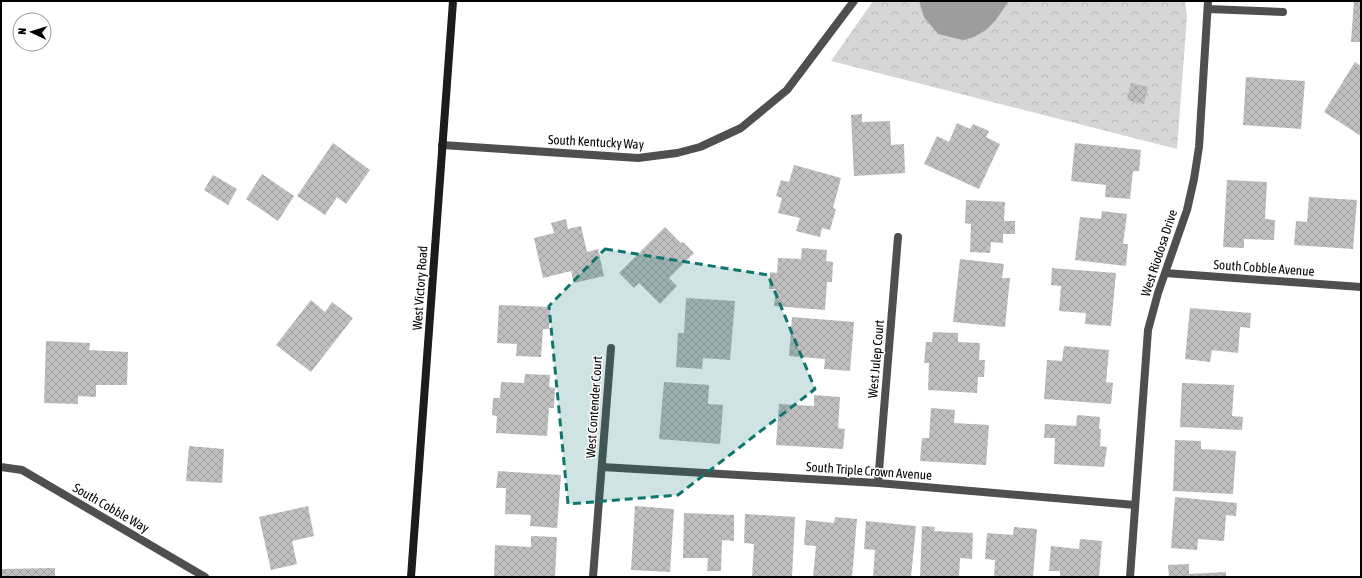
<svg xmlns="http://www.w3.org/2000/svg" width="1362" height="578" font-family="'Asap Condensed',sans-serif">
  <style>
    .park { fill: url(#park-crowns) }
    .water { fill: #9d9d9d }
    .building { fill: url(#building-cross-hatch) }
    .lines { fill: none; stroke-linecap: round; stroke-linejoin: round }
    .minor { stroke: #4f4f4f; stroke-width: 8 }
    .tertiary { stroke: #4f4f4f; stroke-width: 8 }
    .secondary { stroke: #1c1c1c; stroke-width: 8 }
    .marked { fill: #0f766e; fill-opacity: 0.2; stroke: #0f766e; stroke-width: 3; stroke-dasharray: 8 5; stroke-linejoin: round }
    .labels { text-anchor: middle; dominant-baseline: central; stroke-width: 3; stroke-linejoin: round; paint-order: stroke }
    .street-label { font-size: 13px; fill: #000; stroke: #fff }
  </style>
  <defs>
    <pattern id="park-crowns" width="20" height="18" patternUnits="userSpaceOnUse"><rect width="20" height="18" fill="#d6d6d6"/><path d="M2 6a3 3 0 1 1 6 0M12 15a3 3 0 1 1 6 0" fill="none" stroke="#b6b6b6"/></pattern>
    <pattern id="building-cross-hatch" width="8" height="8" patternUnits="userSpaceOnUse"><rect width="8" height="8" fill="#bfbfbf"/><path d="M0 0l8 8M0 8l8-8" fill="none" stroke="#a2a2a2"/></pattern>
  </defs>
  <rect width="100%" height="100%" fill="#fff"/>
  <path class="park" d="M873 1H1185L1187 16 1177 149 831 61Z"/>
  <path class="water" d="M919 1H1009L995 21 986 30 974 37 963 40 938 34 924 17Z"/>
  <path class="building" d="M1354 1H1361V42H1351Z
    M1355 62 1361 66V136L1324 112Z
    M1246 77 1305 81 1301 129 1243 125Z
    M1131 83 1148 87 1144 104 1127 100Z
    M862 114V122L890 121 891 145 904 144 905 173 854 176 851 115Z
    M957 123 970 129 973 124 989 131 986 137 1000 144 979 189 924 164 937 136 949 142Z
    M333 143 370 170 346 204 337 197 325 215 297 196Z
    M1075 143 1141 150 1139 171H1133L1130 199 1105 197 1106 185 1071 181Z
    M794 165 841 178 833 208 836 209 830 230 822 228 820 237 796 231 800 218 778 213 782 198 776 196 781 180 789 182Z
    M262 174 294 196 278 221 246 199Z
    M213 175 237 189 228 205 204 190Z
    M1227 180 1267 182 1265 219 1275 220 1274 240 1244 239V248L1223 247Z
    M1309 197 1357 200 1353 249 1294 245 1296 221 1307 222Z
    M966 200 1005 202 1004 221H1015V234H1003V243L991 242 990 253 970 252 971 224 965 223Z
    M1102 211 1127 214 1123 244H1128L1126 266 1075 260 1080 217 1101 219Z
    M566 219 568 229 581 226 587 252 598 249 604 276 574 283 571 271 543 278 534 238 554 233 551 223Z
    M665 227 681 243 683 242 694 253 669 278 677 286 660 304 639 283 634 288 619 273Z
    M802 248 827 250 826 261 833 262 832 282H827L825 310 774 306 776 289H769L770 272 777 273 778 258 801 259Z
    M960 259 1004 264 1002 278H1010L1005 327 953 322Z
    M1052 268 1116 273 1111 326 1085 324 1086 313 1059 311 1061 286 1051 285Z
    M686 298 735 301 730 360 703 358 702 369 676 367 678 333H684Z
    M311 300 325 312 332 302 353 318 311 372 276 345Z
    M499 305 550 307 549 329H543L541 357 516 356 517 344 497 343Z
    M1190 308 1251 313 1250 328 1240 327 1238 353 1212 350 1210 362 1185 359Z
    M792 317 854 322 850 371 824 369 825 359 789 356Z
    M933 332 958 333V342L980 343 979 360H985L984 377H978L977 393 928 390 929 363H924L926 342H932Z
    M46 341 90 343 89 350 128 352 127 385H96V397L78 396V404L44 403Z
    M1064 346 1109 350 1106 382 1113 383 1111 404 1044 399 1047 360 1062 361Z
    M525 374 550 375 549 387 555 388 554 408H549L547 436 496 433 497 416 492 415 493 398H500L501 382 524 383Z
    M664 382 709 385 708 404 723 405 720 444 659 439Z
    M1182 383 1234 385 1232 416 1243 417 1242 430 1180 427Z
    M814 395 840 397 838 428 845 429 843 449 776 445 779 404 814 406Z
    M931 408 955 410 954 423 989 425 986 465 920 461 922 438H929Z
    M1077 415 1100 417 1099 429H1101L1100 446 1107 447 1104 467 1054 464 1055 438H1044L1045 424 1076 426Z
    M1175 440 1201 441V449L1236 451 1233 494 1173 491Z
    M189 446 224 449 222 483 186 481Z
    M498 471 561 475 557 528 530 526 531 515 505 514 506 488H496Z
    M1175 497 1237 503 1236 516 1226 515 1224 541 1198 539 1197 550 1171 548Z
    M308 506 314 536 292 541 297 564 271 570 259 517Z
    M635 506 674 509 670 572 631 570Z
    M684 513 734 515V541L722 540 721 571H707L708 558H683Z
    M745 514 795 517 792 577H752L754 544 744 543Z
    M835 517 857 519 852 577H813L816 546 804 545 806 520 834 523Z
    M866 521 916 526 911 577H873L875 550 864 549Z
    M922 526 935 527 934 531 973 533 972 559 960 558 959 577H920Z
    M1014 527 1037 529 1033 577H994L995 560 985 559 987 533 1013 535Z
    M531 536 557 537 555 577H494L495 545 531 547Z
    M1080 539 1102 541 1099 577H1060V571H1049L1051 546 1079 549Z
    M1189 564V574L1226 572V577H1169L1168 565Z
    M55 568V577H1V569Z"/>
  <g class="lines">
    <path class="minor" d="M1208 9 1283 12
      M1165 273 1361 287
      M1 467 22 470 205 577
      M602 467 878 483 1135 505
      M878 483 898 237
      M593 577 611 348
      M1130 577 1148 330 1158 293 1187 210 1194 179 1199 147 1208 1"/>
    <path class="tertiary" d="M442 145 638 158 677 153 700 147 741 128 787 90 854 1"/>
    <path class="secondary" d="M411 577 453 1"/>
  </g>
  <path class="marked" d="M605 249 768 275 815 389 678 495 568 504 549 306Z"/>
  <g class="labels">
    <g class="street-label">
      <text transform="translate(596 142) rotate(3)">South Kentucky Way</text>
      <text transform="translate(1159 253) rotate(-72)">West Riodosa Drive</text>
      <text transform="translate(1264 268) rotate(4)">South Cobble Avenue</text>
      <text transform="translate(420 288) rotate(-86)">West Victory Road</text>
      <text transform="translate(876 359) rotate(-85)">West Julep Court</text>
      <text transform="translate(594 407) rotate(-86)">West Contender Court</text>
      <text transform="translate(869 471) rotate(4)">South Triple Crown Avenue</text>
      <text transform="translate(111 508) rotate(30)">South Cobble Way</text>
    </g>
  </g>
  <rect width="1362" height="578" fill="none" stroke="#000000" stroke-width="4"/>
  <g transform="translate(32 32) rotate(274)"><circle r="19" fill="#ffffff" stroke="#999999"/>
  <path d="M0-3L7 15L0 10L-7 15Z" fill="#000000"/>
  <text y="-6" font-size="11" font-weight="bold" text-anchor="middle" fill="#000000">N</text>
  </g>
</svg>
